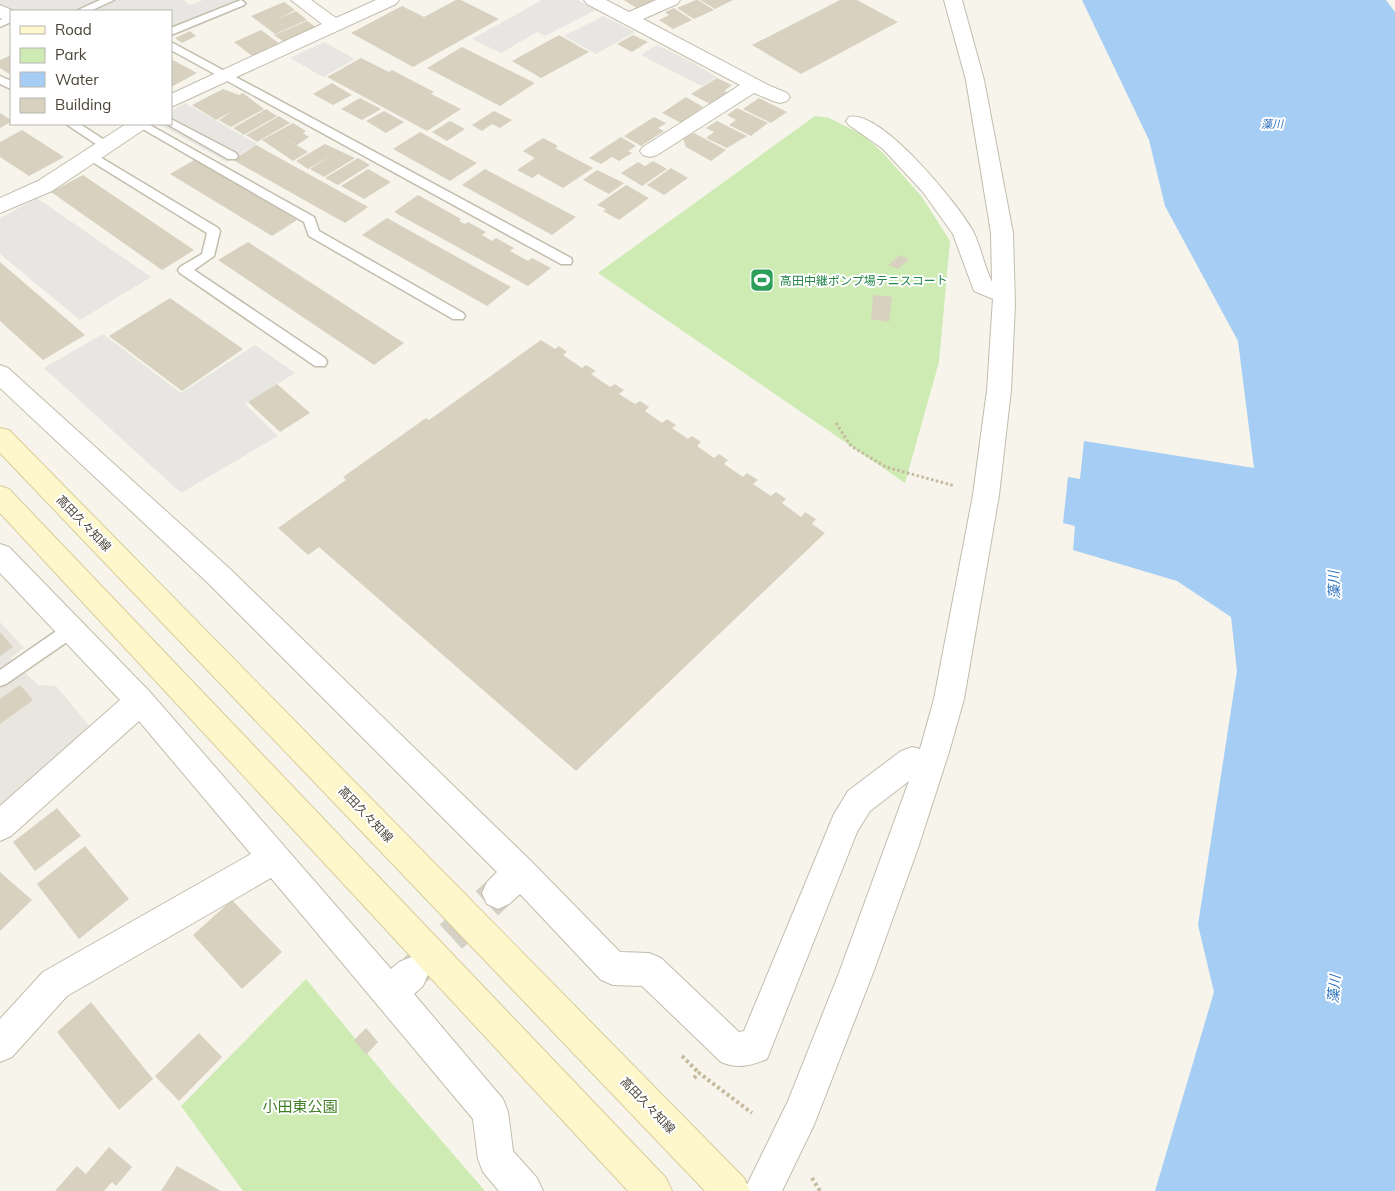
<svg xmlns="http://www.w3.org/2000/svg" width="1395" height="1191" font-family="Mulish,'Noto Sans JP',sans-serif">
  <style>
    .industrial { fill: #e9e5df }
    .green { fill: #cdebb3 }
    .parking { fill: #e8e6e2 }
    .water { fill: #a6cdf4 }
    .building { fill: #d8d1c0 }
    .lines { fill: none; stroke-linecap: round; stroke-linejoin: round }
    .street-tunnel { stroke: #d4d1c7; stroke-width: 33; stroke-dasharray: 33 16; stroke-linecap: butt }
    .lane-casing { stroke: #c2bdad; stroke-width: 3 }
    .street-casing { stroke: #c2bdad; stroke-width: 2 }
    .secondary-casing { stroke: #d7cc9a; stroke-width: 2 }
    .path-far1 { stroke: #c5ba9e; stroke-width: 3; stroke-dasharray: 2.5 2.5; stroke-linecap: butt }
    .path { stroke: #c5ba9e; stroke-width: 4; stroke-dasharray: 3 3; stroke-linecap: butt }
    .lane { fill: #fff; fill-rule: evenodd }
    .street { fill: #fff; fill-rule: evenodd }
    .secondary { fill: #fff7cc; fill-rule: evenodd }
    .labels { text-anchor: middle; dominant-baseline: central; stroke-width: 4; stroke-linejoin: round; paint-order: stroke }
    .far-water-label { font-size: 11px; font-style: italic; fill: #2c72bc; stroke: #fff }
    .leisure-label { font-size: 12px; fill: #27864d; stroke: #fff; text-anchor: start }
    .street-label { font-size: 12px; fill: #4b4538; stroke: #fff }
    .water-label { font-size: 14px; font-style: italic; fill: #2c72bc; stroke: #fff }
    .near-park-label { font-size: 15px; fill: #418028; stroke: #fff }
  </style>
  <rect width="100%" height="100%" fill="#f6f4eb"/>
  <path class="industrial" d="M0 622 24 648 10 658 38 685 56 686 91 728 0 810Z"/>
  <path class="green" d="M815 116 829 118 863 135 883 153 922 197 950 241 939 362 905 483 598 273Z
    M306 979 395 1087 485 1191H243L181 1106Z"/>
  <path class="parking" d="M0 0H184L190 5 171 13 13 11 0 5Z
    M203 0H244L249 4 171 36V13Z
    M542 0H578L596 10 545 36 537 32 501 53 472 39Z
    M603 16 635 32 596 54 564 36Z
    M324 42 355 59 323 77 290 58Z
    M657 45 686 59 717 77 702 86 641 55Z
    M185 103 257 144 227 162 159 124H171V111Z
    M37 198 151 277 80 320 0 254V218Z
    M103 334 181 393 255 345 295 373 245 404 278 436 181 493 44 368Z"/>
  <path class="water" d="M1082 0H1386L1395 12V1191H1155L1214 992 1198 925 1237 671 1231 617 1177 581 1073 550 1075 526 1063 523 1068 477 1080 479 1084 441 1254 468 1238 341 1165 206 1149 140Z"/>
  <path class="building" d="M456 0H461L499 19 413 67 351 33 402 6 424 17Z
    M624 0H657L638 9Z
    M696 0H698L714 10 694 19 677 8Z
    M700 0H733L715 9Z
    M840 0H857L898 22 801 74 752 45Z
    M284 2 295 10 278 19 296 11 307 20 275 34 251 16Z
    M674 8 692 20 673 29 659 20 669 15 665 12Z
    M307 21 316 27 284 42 274 35Z
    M261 30 280 44 252 56 234 42Z
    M190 31 196 36 182 43 175 38Z
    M559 35 589 52 541 78 512 61Z
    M633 35 648 42 632 52 617 44Z
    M462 47 535 83 500 106 427 68Z
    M11 55V75L0 68V60Z
    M361 58 389 72 392 70 434 92 431 94 461 109 427 131 327 77Z
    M171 59 197 73 171 87Z
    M717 78 732 85 724 91 729 93 712 105 691 94Z
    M332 83 352 95 333 105 313 94Z
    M223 89 239 95 243 93 264 109 231 127 219 120 233 111 216 120 192 105Z
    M686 97 703 107 681 123 662 113Z
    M360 98 381 109 362 120 341 109Z
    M759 98 787 112 771 123 743 109Z
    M737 108 768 123 751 136 729 125 736 120 727 115Z
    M266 109 277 116 244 135 233 128Z
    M384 111 404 122 386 133 366 121Z
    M494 111 512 120 500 128 492 124 482 131 472 125Z
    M0 113 11 120V122L0 128Z
    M279 116 290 123 257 142 246 135Z
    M654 117 666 123 658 128 664 131 641 146 624 136Z
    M450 121 465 129 447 141 432 132Z
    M717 121 747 136 727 148 706 138 714 132 706 128Z
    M293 123 306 131 303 133 309 137 297 145 283 137 308 152 293 161 262 140Z
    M22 130 64 157 29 176 0 157V142Z
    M420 132 477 163 450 181 393 149Z
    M694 133 726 150 711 161 686 147 683 139Z
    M621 137 636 146 628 151 632 153 619 161 612 157 601 164 589 158Z
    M543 138 558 146 555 148 593 168 563 188 538 174 532 178 517 170 535 158 523 151Z
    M325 144 355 158 324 177 310 169 332 155 308 169 296 161Z
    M256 145 368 207 345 223 233 160Z
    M358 158 370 165 338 185 325 178Z
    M196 159 297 220 272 236 170 174Z
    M653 161 667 169 642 186 621 173 638 162 645 166Z
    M671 168 688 178 664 195 647 185Z
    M368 169 391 182 364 199 341 186Z
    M485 169 576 217 552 235 462 185Z
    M597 170 624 183 609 194 583 180Z
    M83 175 194 250 162 270 51 192Z
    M626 185 649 198 619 220 603 211 606 209 597 205Z
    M418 195 461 219 459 221 465 224 468 222 486 232 482 235 492 241 496 238 514 248 510 251 528 261 532 258 551 268 528 286 394 212Z
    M387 218 511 287 487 306 362 235Z
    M248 242 404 343 374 365 218 260Z
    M900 255 909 259 898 269 888 265Z
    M0 262 85 335 43 360 0 321Z
    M873 295 892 297 889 322 871 319Z
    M170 298 243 349 182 391 109 336Z
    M541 340 555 349 559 346 567 352 563 355 582 368 586 365 596 371 591 374 610 387 615 384 624 390 619 394 635 404 640 401 649 407 645 411 662 423 667 419 676 425 672 428 688 439 692 436 701 442 697 446 714 458 719 454 728 460 724 464 743 477 747 473 758 480 753 484 771 496 776 492 786 499 782 503 801 517 805 512 816 519 812 524 825 533 576 771 319 547 308 555 278 528 346 480 343 477 426 418 429 420Z
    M277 384 310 413 280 432 248 402Z
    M0 632 13 647 0 656Z
    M20 685 33 700 0 724V699Z
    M57 808 81 836 35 871 13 842Z
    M85 846 129 899 79 939 37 884Z
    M0 872 32 900 0 931Z
    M232 900 282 952 242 989 193 935Z
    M91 1002 153 1079 119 1110 57 1032Z
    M366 1028 378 1042 366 1055 354 1040Z
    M199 1033 222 1057 179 1101 155 1076Z
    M109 1147 132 1167 116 1186 112 1182 104 1191H55L77 1166 86 1174Z
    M177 1166 221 1191H161Z"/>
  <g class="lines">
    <path class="street-tunnel" d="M415 970 498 893"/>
    <g class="lane-casing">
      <path id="lane" d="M100 0H114L90 11H76Z
        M241 0 245 3 244 5 171 35V28Z
        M11 15V22L0 27V20Z
        M171 42 571 258 572 261 571 264H561L171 50Z
        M0 76 11 81V89L0 84Z
        M171 119 236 153 238 156 236 159H228L167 124H171Z
        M66 124H80L112 145 110 148H102Z
        M134 124H148L314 217 319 231 463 313 465 316 463 319H453L309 236 304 222Z
        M90 151 218 228 220 231 214 256 194 270 325 358 327 362 325 366H315L180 273 178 270 180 267 202 254 207 233 86 158 84 155 86 152Z
        M71 623 77 625 79 630 77 635 6 684 0 686V670L65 625Z"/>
    </g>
    <g class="street-casing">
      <path id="street" d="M291 0H311L336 18 376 0H399L396 4 171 107V94L322 24Z
        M584 0H606L629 12 656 0H680L677 4 643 19 770 86 787 93 790 97 787 101 780 103 773 101 754 93 657 155 650 157 643 155 640 151 643 147 740 85 587 4Z
        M944 0H962L984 80 1013 233 1015 305 1011 390 999 495 964 699 949 752 918 848 873 973 814 1125 782 1191H744L788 1101 839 973 909 781 870 811 857 832 767 1059C751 1066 737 1069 721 1062L642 986 613 985 601 980 520 894 509 904 498 909 487 904 482 893 487 882 497 872 209 584 0 388V365L8 368 229 568 531 861 620 952 649 953 661 958 739 1032 744 1031 834 814 848 791 901 751 912 747 920 749 934 699 973 495 987 390 993 299 974 291 953 234 923 192 883 149 849 125 846 121 849 117C881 109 958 204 973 231 981 247 984 266 992 282L991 233 966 80Z
        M0 5 14 11H11V22L0 18Z
        M126 124H149L146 128 52 191 0 213V198L38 181Z
        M0 544 9 547 150 692 391 969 399 962 411 957 423 962 428 974 423 986 414 994 503 1099 508 1112 513 1151 537 1178 543 1191H499L483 1172 478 1159 473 1119 271 878 67 996 12 1057 0 1062V1019L43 972 251 854 139 721 11 836 0 841V806L120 700 0 573Z"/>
    </g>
    <g class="secondary-casing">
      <path id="secondary" d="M0 428 9 430 744 1178 750 1191H705L0 453Z
        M0 486 9 489 666 1178 672 1191H628L0 513Z"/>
    </g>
    <path class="path-far1" d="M836 423 851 446 886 467 955 486"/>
    <path class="path" d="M682 1056 699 1073
      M694 1078 699 1073 752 1113
      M812 1178 820 1191"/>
    <use href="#lane" class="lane"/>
    <use href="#street" class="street"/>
    <use href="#secondary" class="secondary"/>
  </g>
  <defs>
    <g id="stadium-square" transform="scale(1.25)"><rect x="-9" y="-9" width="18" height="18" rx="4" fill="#2e9e5b" stroke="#fff"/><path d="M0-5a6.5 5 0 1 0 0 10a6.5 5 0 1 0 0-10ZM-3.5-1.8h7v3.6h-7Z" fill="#fff"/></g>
  </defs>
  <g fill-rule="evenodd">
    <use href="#stadium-square" x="762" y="280"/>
  </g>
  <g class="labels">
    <g class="far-water-label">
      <text x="1272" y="124">藻川</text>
    </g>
    <g class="leisure-label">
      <text x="780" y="280">高田中継ポンプ場テニスコート</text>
    </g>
    <g class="street-label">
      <text transform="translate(84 523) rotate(46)">高田久々知線</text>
      <text transform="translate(366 814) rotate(46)">高田久々知線</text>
      <text transform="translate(648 1105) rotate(46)">高田久々知線</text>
    </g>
    <g class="water-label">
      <text transform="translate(1334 585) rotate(-92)">藻川</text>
      <text transform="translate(1334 989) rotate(-85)">藻川</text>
    </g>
    <g class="near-park-label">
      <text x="300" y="1106">小田東公園</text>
    </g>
  </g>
  <rect x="10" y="10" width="162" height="115" fill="#ffffff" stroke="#b7b5af"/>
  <rect x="20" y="26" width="25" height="8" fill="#fff7cc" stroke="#b7b5af"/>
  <text x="55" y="35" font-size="15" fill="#4b4538">Road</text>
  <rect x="20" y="48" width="25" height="15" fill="#cdebb3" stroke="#b7b5af"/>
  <text x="55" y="60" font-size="15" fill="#4b4538">Park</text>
  <rect x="20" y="72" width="25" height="15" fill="#a6cdf4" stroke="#b7b5af"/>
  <text x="55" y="85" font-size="15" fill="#4b4538">Water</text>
  <rect x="20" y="98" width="25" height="15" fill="#d8d1c0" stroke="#b7b5af"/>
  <text x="55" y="110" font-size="15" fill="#4b4538">Building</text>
</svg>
